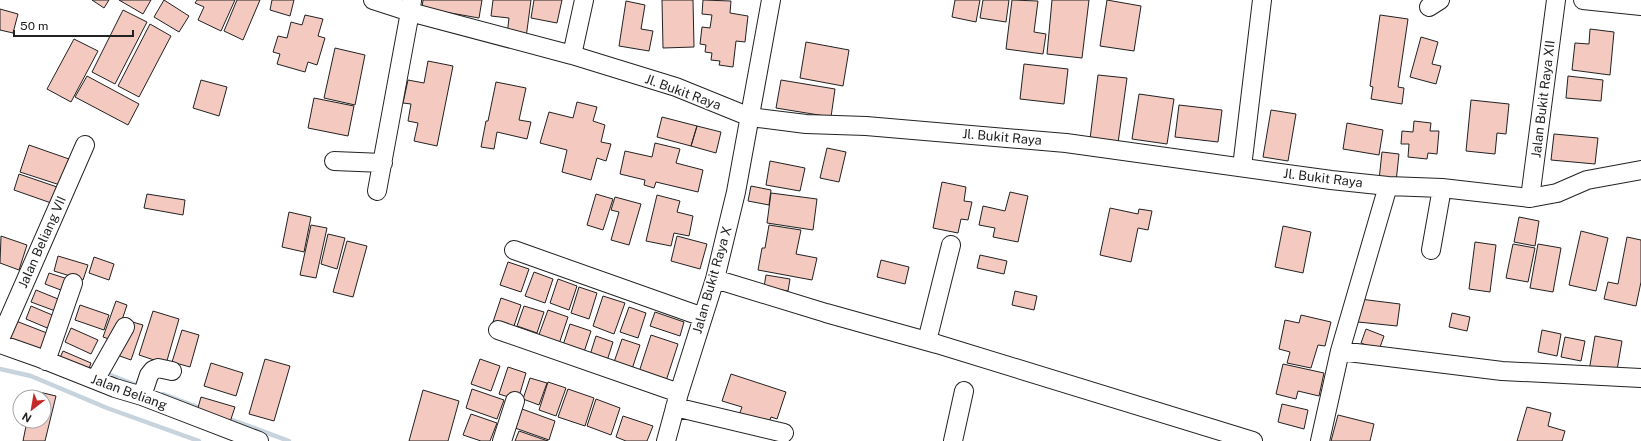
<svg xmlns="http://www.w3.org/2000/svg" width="1641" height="441" font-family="'Public Sans',sans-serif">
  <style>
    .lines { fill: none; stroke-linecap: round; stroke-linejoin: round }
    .stream { stroke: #c7d3dd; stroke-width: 4.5 }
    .building { fill: #f3c9c0; stroke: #222 }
    .minor-casing { stroke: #222; stroke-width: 20 }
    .minor { stroke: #fff; stroke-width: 18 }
    .labels { text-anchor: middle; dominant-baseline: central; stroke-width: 3; stroke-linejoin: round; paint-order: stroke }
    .street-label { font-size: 13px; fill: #222; stroke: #fff }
  </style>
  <rect width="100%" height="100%" fill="#fff"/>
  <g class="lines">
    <path class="stream" d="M0 369 31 376 107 408 199 441
      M103 372 141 387
      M163 394 203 409
      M227 418 289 441"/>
  </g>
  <path class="building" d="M92 0H109L104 8Z
    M119 0H151L143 14Z
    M164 0 189 16 179 32 154 17Z
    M197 0H235L221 31 198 20 204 7 195 3Z
    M237 0H260L243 40 224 31Z
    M272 0H294L290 16 270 10Z
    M423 0H482L479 18 422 8Z
    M493 0H531L526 38 507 35 509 18 491 16Z
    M534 0H562L557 23 531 18Z
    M662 0H693L694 47 663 48Z
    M703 0 731 1 730 13 748 16 745 42 736 41 733 67 719 65 720 61 711 60 712 53 705 52 706 45 700 44 702 27 710 28 712 15 702 14Z
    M955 0H980L976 22 952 17Z
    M983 0H1009L1006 22 980 18Z
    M1012 0 1038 1 1034 32 1046 34 1043 54 1006 49Z
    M1052 0H1089L1082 58 1047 54Z
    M1107 0 1141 6 1134 51 1100 46Z
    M626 1 645 5 641 29 653 31 649 51 619 46Z
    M0 9 18 14 13 33 0 30Z
    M123 10 147 22 115 84 92 72Z
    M305 15 323 19 318 36 325 38 317 65 308 62 305 72 277 64 280 54 273 52 278 36 287 38 291 22 302 25Z
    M1380 15 1408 19 1398 87 1404 88 1402 104 1371 99 1373 87 1370 86Z
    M150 24 171 36 139 97 118 86Z
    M1590 29 1614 32 1610 75 1572 70 1575 43 1589 44Z
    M1421 37 1438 42 1432 64 1441 66 1436 84 1410 77Z
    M74 39 98 51 71 102 47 89Z
    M806 42 849 50 843 86 800 78Z
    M335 48 365 55 355 105 324 98Z
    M428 61 453 66 437 146 414 141 418 123 408 121 411 104 403 103 408 80 424 83Z
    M1024 64 1068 69 1064 104 1020 99Z
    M1098 75 1127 78 1118 143 1090 139Z
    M87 76 139 104 128 125 75 97Z
    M1568 76 1603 80 1601 101 1566 98Z
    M201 80 227 87 219 116 193 108Z
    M781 80 835 89 831 117 776 108Z
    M496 82 526 88 519 120 531 122 527 139 497 132 494 149 481 147 486 121H488Z
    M1139 94 1174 99 1167 144 1132 139Z
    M314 98 354 106 348 136 308 128Z
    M1471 100 1509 104 1506 134 1497 133 1495 154 1466 151Z
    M577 102 597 107 593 121 605 125 601 142 611 144 606 161 597 158 591 180 562 172 567 150 540 143 549 112 573 118Z
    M1179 105 1222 110 1218 142 1175 137Z
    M1271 110 1296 114 1288 161 1263 157Z
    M662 117 697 126 691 146 657 137Z
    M1414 121 1431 123 1430 131H1439L1437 154 1428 153 1427 159 1408 157 1409 144H1401L1402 131 1413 132Z
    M1347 123 1383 130 1379 155 1343 149Z
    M697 126 721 132 716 153 691 146Z
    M1554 134 1598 138 1595 164 1551 160Z
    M655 143 680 149 676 163 703 170 698 192 656 182 654 188 644 185 645 180 620 174 625 151 652 157Z
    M29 145 69 159 60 185 20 172Z
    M827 148 846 152 839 182 820 178Z
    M1382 152 1399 154 1396 182 1379 180Z
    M770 161 805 168 800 191 766 185Z
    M19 174 60 188 54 204 14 190Z
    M942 182 966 187 964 201 972 202 968 220 961 219 958 233 933 228Z
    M751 186 771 190 769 205 748 201Z
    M1010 192 1028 196 1018 242 993 237 995 228 979 225 983 206 1005 211Z
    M771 193 817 199 813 230 767 223Z
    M147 194 185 200 183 215 144 208Z
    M596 194 613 199 603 230 587 225Z
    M657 195 680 201 677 212 693 216 689 236 674 233 671 246 646 241Z
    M615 197 641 204 629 245 611 240 619 212 611 210Z
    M1110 208 1138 214 1139 209 1152 211 1148 230 1138 228 1131 262 1100 255Z
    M289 212 311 217 304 252 282 247Z
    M1519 217 1539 221 1535 246 1514 242Z
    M311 225 327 228 316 278 300 275Z
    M769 225 801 230 796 254 817 258 812 280 758 270 762 248H765Z
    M1283 226 1311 232 1303 273 1275 267Z
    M1581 231 1608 238 1596 291 1569 285Z
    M328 234 345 238 337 269 321 264Z
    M1 236 27 245 19 270 0 263Z
    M677 236 707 244 700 269 671 261Z
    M1627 237 1641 240V282L1636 306 1604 299 1608 282 1618 284Z
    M347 241 367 246 353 297 333 292Z
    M1475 242 1496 245 1490 292 1469 289Z
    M1513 244 1535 248 1528 282 1506 278Z
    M1538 244 1561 248 1553 292 1530 288Z
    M980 255 1007 261 1004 274 977 268Z
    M58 256 88 265 83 280 54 271Z
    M94 257 114 264 109 280 89 273Z
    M881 260 909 267 905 284 877 277Z
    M508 262 529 269 521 292 500 285Z
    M534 272 553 279 545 303 525 296Z
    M49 273 71 280 66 292 45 284Z
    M766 275 790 279 788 291 764 287Z
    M558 279 577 286 569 310 550 303Z
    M579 287 597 293 589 319 571 313Z
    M36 290 63 301 58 312 31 302Z
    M1015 291 1037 296 1034 310 1012 305Z
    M603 296 625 303 614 334 593 326Z
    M501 298 521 305 513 329 493 322Z
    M1360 299 1400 304 1397 326 1358 322Z
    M116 301 127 305 115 341 103 337Z
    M80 305 109 315 104 330 75 320Z
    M31 306 57 317 52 330 26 319Z
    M524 306 544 312 537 333 517 326Z
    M629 307 646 313 638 338 620 332Z
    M548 310 568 317 558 347 537 340Z
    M153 311 179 319 166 364 139 355Z
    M655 312 684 322 680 336 650 326Z
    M1452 313 1470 317 1467 331 1449 327Z
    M1301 315 1331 322 1325 346 1318 345 1311 368 1287 363 1290 352 1279 349 1285 320 1299 323Z
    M16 321 52 335 43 358 7 345Z
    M129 321 143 325 131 360 117 355Z
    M570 324 591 331 583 355 562 348Z
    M71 328 98 340 91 354 65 342Z
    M1366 329 1384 336 1379 350 1361 343Z
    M182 330 199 335 190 367 172 362Z
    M1542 330 1561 334 1557 356 1538 352Z
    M651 335 678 344 666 381 639 372Z
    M596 336 613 342 606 364 589 358Z
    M1595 336 1622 341 1616 376 1589 371Z
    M1565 337 1585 341 1581 361 1561 357Z
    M622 339 640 345 631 372 613 365Z
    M63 351 91 363 87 374 58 362Z
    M265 359 290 366 274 421 249 414Z
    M480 359 500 366 491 391 471 384Z
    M211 363 243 373 236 396 204 386Z
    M1283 364 1324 373 1319 396 1298 391 1296 399 1276 394Z
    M508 367 526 373 518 400 499 394Z
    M731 374 786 392 777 419 771 417 768 425 739 415 742 407 722 401Z
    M530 378 547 383 539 405 523 399Z
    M548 382 566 388 556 416 539 410Z
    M472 389 504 400 497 419 466 408Z
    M568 389 594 398 585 426 558 417Z
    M423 390 459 401 448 441H409Z
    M35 391 56 396 45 441H23L27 421H44V397H34Z
    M201 397 235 407 229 425 196 415Z
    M596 399 620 408 611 435 587 426Z
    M1282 404 1308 410 1304 429 1278 422Z
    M1527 407 1551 413 1548 426 1565 431 1562 441H1517Z
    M522 409 555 421 549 440 515 428Z
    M471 414 497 423 490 441H481L463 435Z
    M1338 415 1374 424 1370 441H1331Z
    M623 416 653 426 647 441H626L616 437Z
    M519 431 548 441H515Z"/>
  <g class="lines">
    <g class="minor-casing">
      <path id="minor" d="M373 0 410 12 572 55 676 87 750 117 806 124 866 126 1066 143 1331 180 1388 186 1442 188 1530 198 1557 193 1587 180 1641 170
        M1583 0 1641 6
        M1429 7 1440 0
        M572 55 584 0
        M334 161 383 163
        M1242 167 1262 0
        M377 191 412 1
        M1530 198 1556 0
        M514 250 703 317
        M1431 250 1442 188
        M715 279 826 313 937 344 1253 441
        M498 330 679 393
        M0 339 85 145
        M927 341 951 245
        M0 344 37 357 115 388 142 396 259 441
        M1340 351 1502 371 1641 378
        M46 361 73 283
        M95 380 125 327
        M142 396 149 375 153 370 158 368 172 371
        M675 407 784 433
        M502 441 515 401
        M666 441 679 393 715 279 736 192 771 0
        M953 441 964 391
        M1320 441 1340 351 1388 186"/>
    </g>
    <use href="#minor" class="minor"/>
  </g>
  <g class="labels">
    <g class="street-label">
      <text transform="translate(683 92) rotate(20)">Jl. Bukit Raya</text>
      <text transform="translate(1543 99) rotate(-83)">Jalan Bukit Raya XII</text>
      <text transform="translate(1002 137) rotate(5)">Jl. Bukit Raya</text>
      <text transform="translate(1323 178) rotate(7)">Jl. Bukit Raya</text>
      <text transform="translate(42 242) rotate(-66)">Jalan Beliang VII</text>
      <text transform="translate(712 280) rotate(-74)">Jalan Bukit Raya X</text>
      <text transform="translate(129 392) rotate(20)">Jalan Beliang</text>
    </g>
  </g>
  <g transform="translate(32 409) rotate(211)"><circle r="19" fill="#ffffff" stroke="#a7a7a7"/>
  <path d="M0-3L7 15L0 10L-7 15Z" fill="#c62828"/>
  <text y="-6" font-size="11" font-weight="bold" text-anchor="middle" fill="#222222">N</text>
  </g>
  <path d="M14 30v6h119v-6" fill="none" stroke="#222222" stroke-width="2"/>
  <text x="20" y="30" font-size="12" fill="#222222" stroke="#ffffff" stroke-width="3" paint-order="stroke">50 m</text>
</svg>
